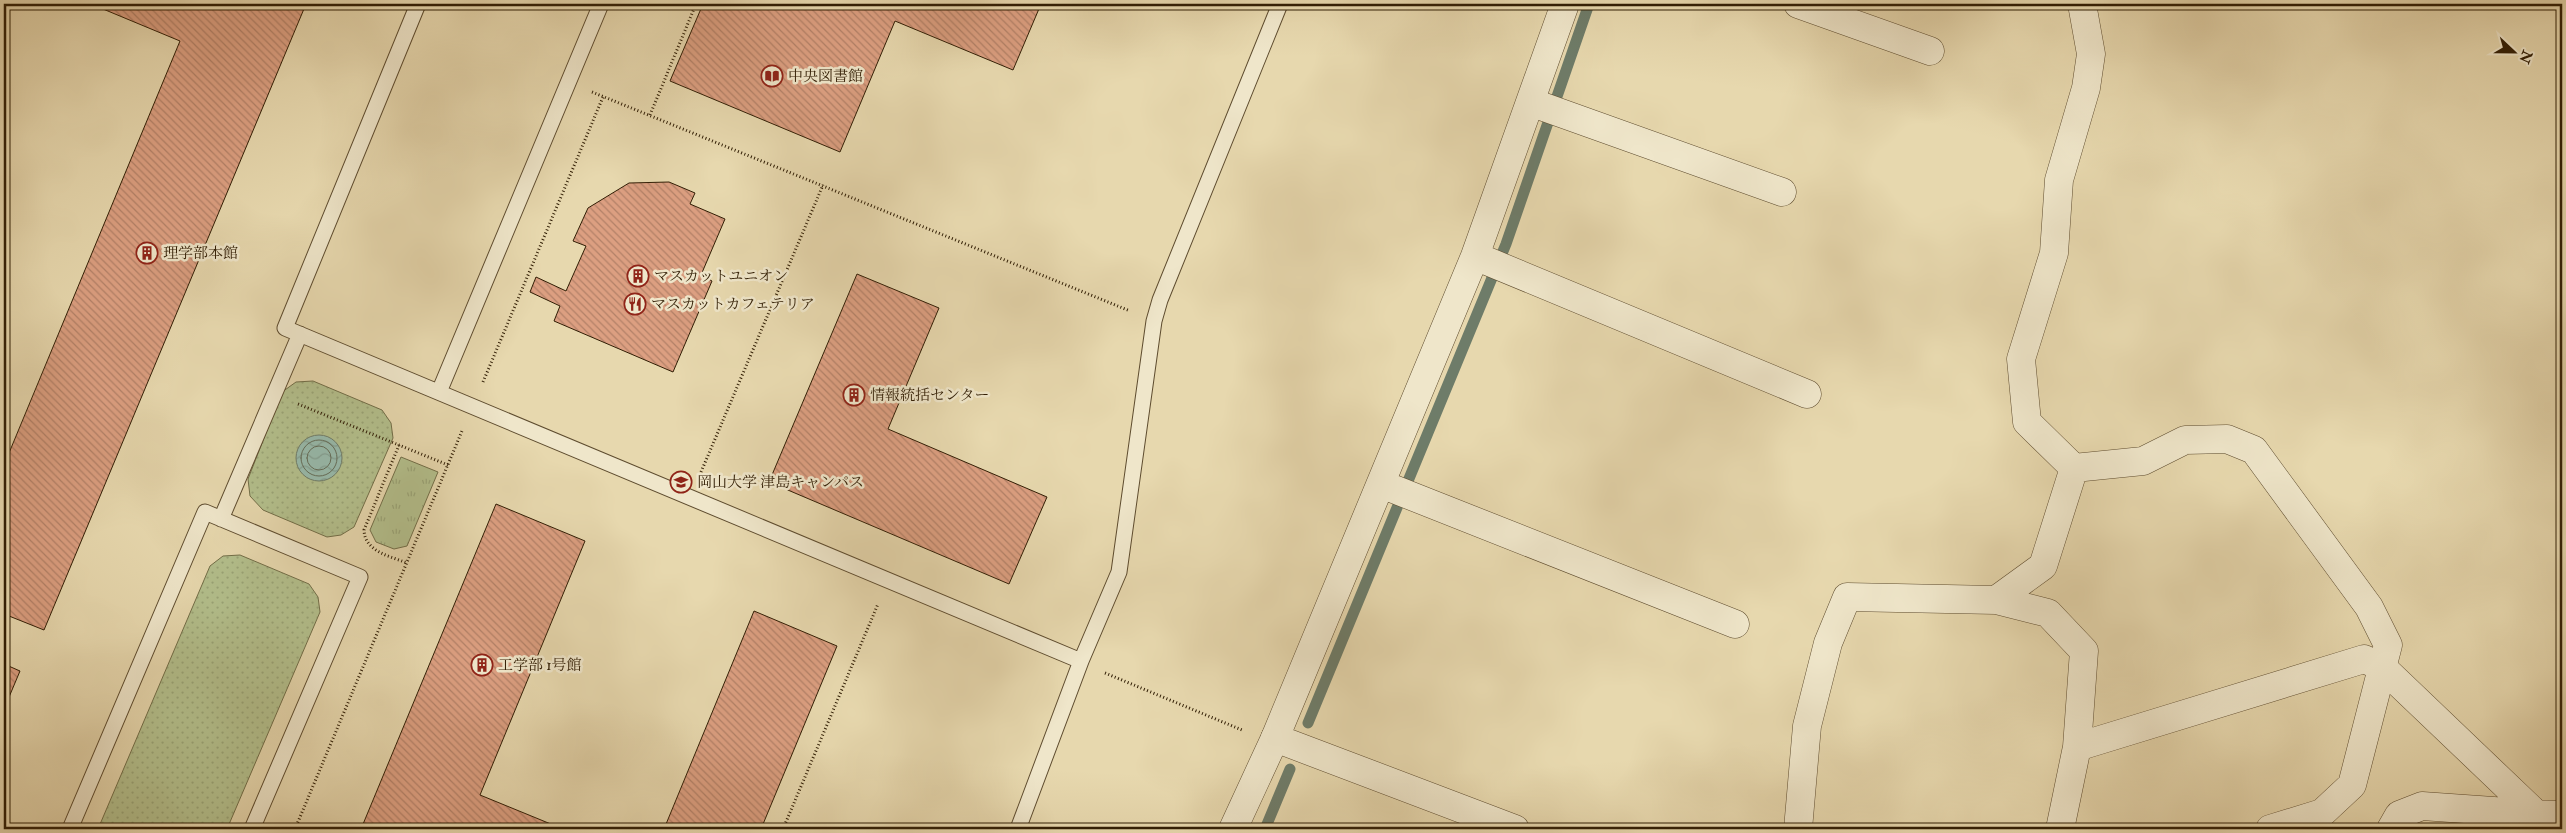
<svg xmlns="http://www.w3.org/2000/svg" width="2566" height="833" font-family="'IM FELL Double Pica','Noto Serif JP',serif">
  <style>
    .grass { fill: url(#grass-tufts); stroke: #726e48 }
    .park { fill: url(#park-dots); stroke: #726e48 }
    .water { fill: url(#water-waves); stroke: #6e7c69 }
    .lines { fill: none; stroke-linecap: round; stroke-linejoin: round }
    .shore { stroke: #646c58; stroke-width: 1 }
    .stream { stroke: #6e7c69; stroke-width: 11 }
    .building { fill: url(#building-back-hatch); stroke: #311e05 }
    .service-casing { stroke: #5e4c2f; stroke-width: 17 }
    .minor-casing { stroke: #5e4c2f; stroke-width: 29 }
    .tertiary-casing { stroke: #5e4c2f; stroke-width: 29 }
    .path { stroke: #311e05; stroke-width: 3; stroke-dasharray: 1 2.5; stroke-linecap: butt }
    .service { stroke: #efe6ca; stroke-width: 15 }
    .minor { stroke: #efe6ca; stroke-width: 28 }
    .tertiary { stroke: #efe6ca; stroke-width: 28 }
    .labels { text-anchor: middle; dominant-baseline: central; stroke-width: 5; stroke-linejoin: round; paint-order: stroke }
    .poi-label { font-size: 15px; fill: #311e05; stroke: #efe6ca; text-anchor: start }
  </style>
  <defs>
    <pattern id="grass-tufts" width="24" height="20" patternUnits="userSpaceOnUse" patternTransform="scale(1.25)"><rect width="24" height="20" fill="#b3bf8c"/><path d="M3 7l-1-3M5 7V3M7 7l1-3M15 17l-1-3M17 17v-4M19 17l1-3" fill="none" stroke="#9aa477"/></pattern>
    <pattern id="park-dots" width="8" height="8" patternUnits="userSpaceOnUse" patternTransform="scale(1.25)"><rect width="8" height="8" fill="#b3bf8c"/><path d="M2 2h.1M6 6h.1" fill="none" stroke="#9aa477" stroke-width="1.8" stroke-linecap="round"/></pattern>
    <pattern id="water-waves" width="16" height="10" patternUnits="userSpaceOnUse" patternTransform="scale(1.25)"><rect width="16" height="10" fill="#97baac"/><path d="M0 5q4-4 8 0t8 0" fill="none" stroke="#839f92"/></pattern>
    <pattern id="building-back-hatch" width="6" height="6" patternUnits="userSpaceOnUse" patternTransform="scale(1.25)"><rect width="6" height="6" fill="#dc9f81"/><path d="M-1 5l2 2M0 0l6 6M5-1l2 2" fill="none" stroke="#b38168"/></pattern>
  </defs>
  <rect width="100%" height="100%" fill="#e7d8ae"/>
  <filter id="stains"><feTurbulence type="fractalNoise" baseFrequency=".004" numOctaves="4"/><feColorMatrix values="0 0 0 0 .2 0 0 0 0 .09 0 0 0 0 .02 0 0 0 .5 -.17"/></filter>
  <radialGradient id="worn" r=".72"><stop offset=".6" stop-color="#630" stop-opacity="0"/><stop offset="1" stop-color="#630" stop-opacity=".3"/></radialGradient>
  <path class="grass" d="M401 457 438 472 407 546 394 549 376 542 370 530Z"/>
  <path class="park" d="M313 381 382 410 391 423 393 438 354 527 341 535 327 537 263 510 250 496 248 479 282 392 296 382Z
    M240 555 309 584 318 597 320 612 227 829H98L210 566 223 556Z"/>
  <path class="water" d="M296 458a23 23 0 1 1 46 0a23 23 0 1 1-46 0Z"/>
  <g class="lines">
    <path class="shore" d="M301 458a18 18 0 1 1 36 0a18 18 0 1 1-36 0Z
      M307 458a12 12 0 1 1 24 0a12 12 0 1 1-24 0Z"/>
    <path class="stream" d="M1308 723 1506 244 1589 4
      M1265 829 1290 769"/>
  </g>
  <path class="building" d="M91 4H306L44 630 4 614V465L180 41Z
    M703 4H1041L1013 70 895 21 840 152 670 81Z
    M669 182 695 193 690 204 725 219 701 275 712 281 673 372 554 321 560 306 530 292 536 277 566 291 586 246 573 241 588 208 629 183Z
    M857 274 939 308 888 429 1047 497 1009 584 769 482Z
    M496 504 585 541 480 795 563 829H361Z
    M754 611 837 646 761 829H664Z
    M4 664 20 671 4 709Z"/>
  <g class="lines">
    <g class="service-casing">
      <path id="service" d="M418 4 285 328 1081 661
        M439 392 601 4
        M221 519 300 334
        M70 829 205 512 360 577 252 829
        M1018 829 1081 661 1119 572 1154 321 1160 300 1280 4"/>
    </g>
    <g class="minor-casing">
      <path id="minor" d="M1798 4 1930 51
        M1530 102 1782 192
        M1475 256 1807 394
        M2074 468 2143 461 2185 440 2227 439 2254 450 2369 607 2388 645 2352 785 2322 813 2270 829
        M2074 468 2027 422 2021 359 2054 253 2059 180 2086 88 2091 54 2082 4
        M1381 484 1735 624
        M1996 600 2048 613 2084 651 2077 747 2060 829
        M2077 747 2364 659 2382 667 2536 814 2562 815
        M1515 829 1275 738 1475 256 1565 4
        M1798 829 1807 726 1828 643 1847 597 1996 600 2043 566 2074 468
        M2391 829 2399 815 2422 806 2536 814"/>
    </g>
    <g class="tertiary-casing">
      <path id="tertiary" d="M1233 829 1275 738"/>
    </g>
    <path class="path" d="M592 92 1130 311
      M650 115 696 4
      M483 382 603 97
      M298 404 448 465
      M399 445 364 530C365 552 390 556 407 563
      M701 472 823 185
      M1105 673 1242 730
      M295 829 462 431
      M783 829 878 604"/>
    <use href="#service" class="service"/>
    <use href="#minor" class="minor"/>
    <use href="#tertiary" class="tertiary"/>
  </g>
  <defs>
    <g id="library-ring" transform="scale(1.125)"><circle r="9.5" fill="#efe6ca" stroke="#8f2418" stroke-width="1.5"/><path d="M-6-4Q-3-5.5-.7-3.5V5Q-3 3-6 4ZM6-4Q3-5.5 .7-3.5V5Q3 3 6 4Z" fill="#8f2418"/></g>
    <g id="building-ring" transform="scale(1.125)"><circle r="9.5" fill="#efe6ca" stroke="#8f2418" stroke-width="1.5"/><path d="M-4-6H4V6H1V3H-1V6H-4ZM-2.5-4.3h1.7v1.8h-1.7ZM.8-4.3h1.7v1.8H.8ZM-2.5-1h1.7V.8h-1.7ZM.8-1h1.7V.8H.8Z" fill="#8f2418"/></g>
    <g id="restaurant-ring" transform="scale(1.125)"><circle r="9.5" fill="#efe6ca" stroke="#8f2418" stroke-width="1.5"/><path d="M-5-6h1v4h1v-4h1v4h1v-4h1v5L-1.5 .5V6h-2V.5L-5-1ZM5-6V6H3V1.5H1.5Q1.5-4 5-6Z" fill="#8f2418"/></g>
    <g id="university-ring" transform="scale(1.125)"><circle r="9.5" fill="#efe6ca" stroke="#8f2418" stroke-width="1.5"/><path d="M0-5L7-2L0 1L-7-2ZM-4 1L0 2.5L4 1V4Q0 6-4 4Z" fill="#8f2418"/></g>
  </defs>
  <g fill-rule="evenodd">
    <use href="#library-ring" x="772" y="76"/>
    <use href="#building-ring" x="147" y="253"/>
    <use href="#building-ring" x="638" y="276"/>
    <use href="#restaurant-ring" x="635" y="304"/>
    <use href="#building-ring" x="854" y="395"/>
    <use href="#university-ring" x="681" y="482"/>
    <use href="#building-ring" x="482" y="665"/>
  </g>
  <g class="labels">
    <g class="poi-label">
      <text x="788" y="76">中央図書館</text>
      <text x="163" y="253">理学部本館</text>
      <text x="654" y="276">マスカットユニオン</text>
      <text x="651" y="304">マスカットカフェテリア</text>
      <text x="870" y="395">情報統括センター</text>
      <text x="697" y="482">岡山大学 津島キャンパス</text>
      <text x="498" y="665">工学部 1号館</text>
    </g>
  </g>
  <rect width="2566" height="833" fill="none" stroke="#e7d8ae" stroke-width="20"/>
  <rect x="5" y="5" width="2556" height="823" fill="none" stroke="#311e05" stroke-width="2.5"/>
  <rect x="10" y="10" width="2546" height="813" fill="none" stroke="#311e05"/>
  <g transform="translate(2514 52) rotate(112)" stroke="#efe6ca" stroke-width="4" paint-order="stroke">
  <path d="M0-4L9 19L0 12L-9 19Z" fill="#311e05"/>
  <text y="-8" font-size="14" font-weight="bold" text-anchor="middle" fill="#311e05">N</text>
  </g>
  <rect width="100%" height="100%" filter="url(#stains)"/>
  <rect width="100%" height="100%" fill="url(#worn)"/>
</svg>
